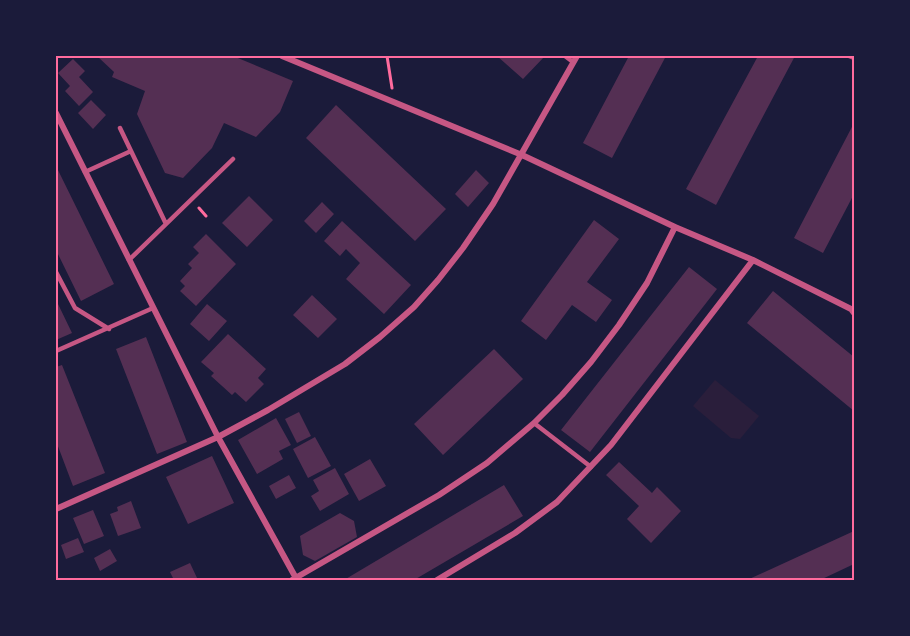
<svg xmlns="http://www.w3.org/2000/svg" width="910" height="636" font-family="'DM Sans',sans-serif">
  <style>
    .green { fill: #2a1e3b }
    .building { fill: #542f53 }
    .lines { fill: none; stroke-linecap: round; stroke-linejoin: round }
    .path { stroke: #ff6b9d; stroke-width: 3 }
    .service { stroke: #c65784; stroke-width: 4.5 }
    .minor { stroke: #c65784; stroke-width: 6 }
    .neatline { fill: none; stroke: #ff6b9d; stroke-width: 2 }
  </style>
  <rect width="100%" height="100%" fill="#1b1b3a"/>
  <path class="green" d="M715 380 759 416 740 439 731 438 693 406Z"/>
  <path class="building" d="M97 56H233L293 81 280 112 256 137 224 123 212 148 183 178 165 173 137 114 145 91 112 77 114 72Z
    M497 56H545L523 79Z
    M629 56H666L612 158 583 143Z
    M758 56H795L716 205 686 189Z
    M73 59 85 71 79 77 93 92 79 106 65 91 70 86 58 73Z
    M91 100 106 115 93 129 78 113Z
    M336 105 446 209 415 241 306 138Z
    M854 123V194L823 253 794 238Z
    M56 166 114 284 81 301 56 250Z
    M476 170 489 183 468 207 455 194Z
    M249 196 273 220 247 247 222 223Z
    M322 202 334 214 316 233 304 221Z
    M594 220 619 239 587 282 612 300 596 322 572 305 546 340 521 321Z
    M342 221 411 285 384 314 346 279 360 263 346 249 340 256 324 241Z
    M206 234 236 264 196 306 180 291 185 286 180 281 192 268 188 264 199 253 193 247Z
    M689 267 717 289 590 452 561 430Z
    M773 291 854 357V411L747 323Z
    M312 295 337 319 318 338 293 315Z
    M58 304 72 333 56 340V306Z
    M207 304 227 321 209 341 190 324Z
    M228 334 266 369 258 378 264 384 246 402 235 392 232 395 211 376 214 373 201 362Z
    M146 337 187 442 157 454 116 349Z
    M494 349 523 379 443 455 414 424Z
    M62 365 105 473 73 486 56 441V367Z
    M299 412 311 436 297 443 285 419Z
    M276 418 291 445 279 451 283 459 257 474 238 440Z
    M315 437 331 466 308 478 293 449Z
    M212 456 234 503 188 524 166 477Z
    M370 459 386 486 359 501 344 474Z
    M619 462 652 493 657 487 681 511 651 543 627 519 639 506 606 475Z
    M335 468 349 494 320 511 311 496 319 491 313 480Z
    M289 475 296 488 276 499 269 486Z
    M504 485 523 516 414 580H344Z
    M131 501 141 528 118 536 110 514 118 511 117 507Z
    M93 510 104 536 84 544 73 518Z
    M340 513 354 521 357 537 315 561 303 555 300 536Z
    M854 531V564L820 580H747Z
    M78 538 84 552 66 559 61 545Z
    M110 549 117 561 100 571 94 558Z
    M190 563 198 580H174L170 572Z"/>
  <g class="lines">
    <path class="path" d="M387 56 392 88
      M199 208 206 216"/>
    <path class="service" d="M565 56 573 62
      M849 56 854 58
      M120 128 166 224
      M85 172 131 151
      M129 260 233 159
      M56 272 75 308 109 329
      M56 351 153 308
      M534 423 591 467"/>
    <path class="minor" d="M282 56 522 155 675 227 753 260 851 309 854 313
      M56 113 218 437 297 580
      M56 509 218 437 268 410 345 364 380 337 414 307 438 280 463 248 493 204 577 56
      M292 580 439 495 487 463 534 423 562 395 591 362 619 325 647 283 675 227
      M437 580 515 533 557 502 611 445 753 260"/>
  </g>
  <rect width="910" height="636" fill="none" stroke="#1b1b3a" stroke-width="114"/>
  <rect x="57" y="57" width="796" height="522" class="neatline"/>
</svg>
